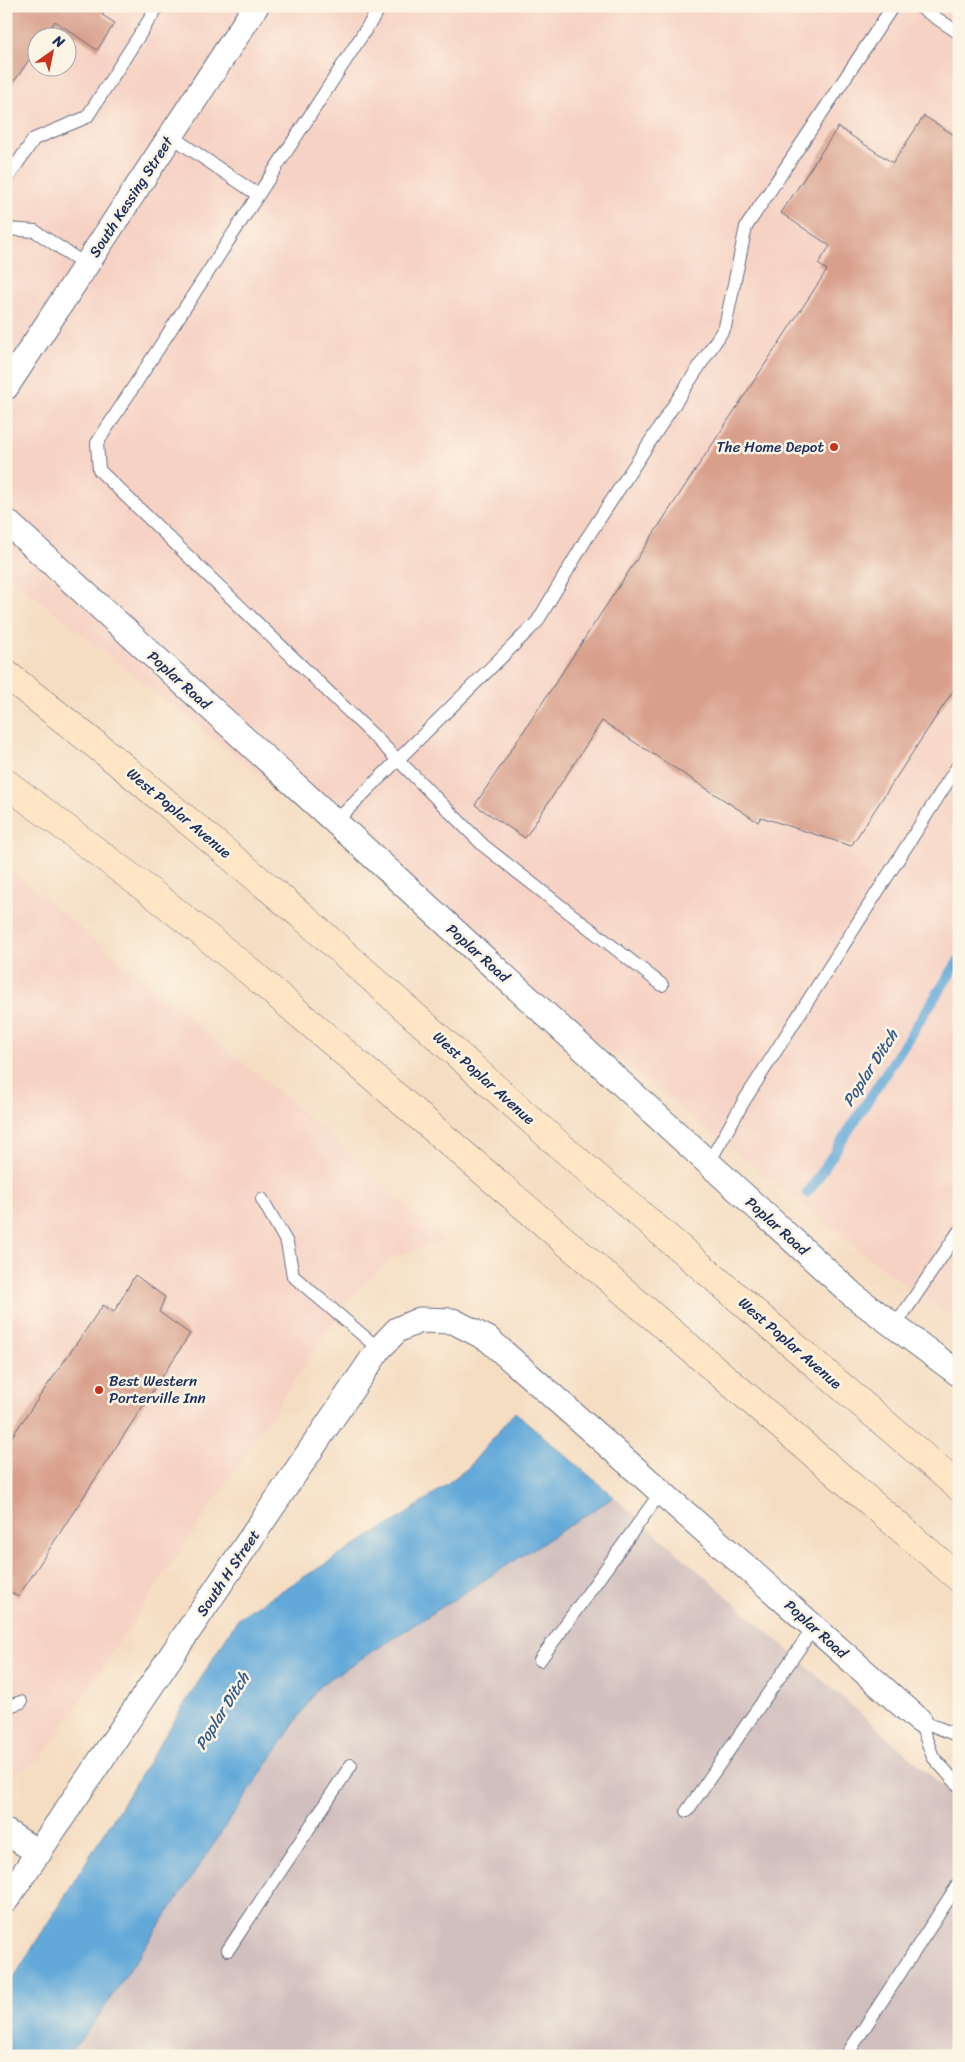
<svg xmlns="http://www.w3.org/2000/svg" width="965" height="2062" font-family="Sriracha,sans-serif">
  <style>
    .built { fill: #f6d2c4; fill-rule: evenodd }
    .industrial { fill: #d1bfbe }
    .water { fill: #62a9d9; stroke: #3e6c9c }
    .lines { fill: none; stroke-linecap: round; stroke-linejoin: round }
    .stream { stroke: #62a9d9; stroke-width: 10 }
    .building { fill: #d89f8b }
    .service-casing { stroke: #676c81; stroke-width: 14 }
    .minor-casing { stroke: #676c81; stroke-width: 27 }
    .secondary-casing { stroke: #676c81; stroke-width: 29 }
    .service { stroke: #fff; stroke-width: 12 }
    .minor { stroke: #fff; stroke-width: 25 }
    .secondary { stroke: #fee5c5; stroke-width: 28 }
    .poi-dot { fill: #c8321e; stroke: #fcf5e5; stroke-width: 2 }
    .labels { text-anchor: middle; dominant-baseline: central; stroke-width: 5; stroke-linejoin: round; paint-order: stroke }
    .street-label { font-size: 15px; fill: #1b2f5e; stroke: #fcf5e5 }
    .poi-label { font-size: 15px; fill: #1b2f5e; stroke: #fcf5e5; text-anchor: end }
    .water-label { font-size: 16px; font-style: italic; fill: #345a89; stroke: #fcf5e5 }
  </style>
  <rect width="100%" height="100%" fill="#fcf5e5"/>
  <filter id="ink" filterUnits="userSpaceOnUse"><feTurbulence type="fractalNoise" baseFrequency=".02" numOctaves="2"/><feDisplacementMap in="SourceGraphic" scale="10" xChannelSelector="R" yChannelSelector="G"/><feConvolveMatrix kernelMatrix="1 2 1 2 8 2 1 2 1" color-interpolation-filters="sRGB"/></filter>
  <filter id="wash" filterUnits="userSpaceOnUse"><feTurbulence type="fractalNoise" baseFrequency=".0096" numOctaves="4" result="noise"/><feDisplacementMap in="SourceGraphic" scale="20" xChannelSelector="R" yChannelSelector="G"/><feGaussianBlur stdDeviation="1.12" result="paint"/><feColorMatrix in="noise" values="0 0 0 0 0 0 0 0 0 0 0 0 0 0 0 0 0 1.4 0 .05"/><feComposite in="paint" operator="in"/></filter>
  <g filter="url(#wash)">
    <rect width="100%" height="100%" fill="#f5ddc2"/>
    <path class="built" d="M6 6H959V1321L891 1275 6 574ZM38 38H68V68H38Z
      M6 867 322 1128 444 1241 392 1257 349 1300 41 1759 9 1776 6 1775Z"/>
    <path class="industrial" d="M614 1497 959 1800V2056H67L92 2026 320 1685Z"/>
    <path class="water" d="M515 1412 614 1497 320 1685 92 2026 67 2056H6V1990L239 1617 408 1513 468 1468Z"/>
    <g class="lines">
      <path class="stream" d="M807 1193 814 1184 959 960"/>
    </g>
    <g id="blocks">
      <path class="building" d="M6 6H108L102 15 115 23 97 50 55 21 44 38H38V47L6 93Z
        M924 116 959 138V682L851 846 761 817 758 822 602 721 525 838 475 805 827 270 818 264 830 246 781 213 838 127 893 163Z
        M135 1275 165 1297 159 1312 190 1334 18 1597 6 1589V1445L103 1305 114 1312Z"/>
    </g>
  </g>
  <g filter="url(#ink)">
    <use href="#blocks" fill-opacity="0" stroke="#676c81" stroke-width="1"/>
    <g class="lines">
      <g class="service-casing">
        <path id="service" d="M381 6 97 443 99 470 373 735 484 846 662 985
          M918 6 959 33
          M171 136 258 195
          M6 180 34 139 87 117 158 6
          M6 229 35 231 86 265
          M335 822 537 622 585 541 725 327 746 227 893 6
          M708 1164 744 1101 959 764
          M262 1199 287 1243 293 1276 379 1349
          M895 1326 959 1231
          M540 1660 661 1492
          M6 1707 21 1702
          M919 1720 933 1757 959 1786
          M919 1720 959 1736
          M687 1811 814 1627
          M228 1950 351 1765
          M846 2056 959 1883"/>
      </g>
      <g class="minor-casing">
        <path id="minor" d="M6 387 256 6
          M6 521 854 1296 959 1374
          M6 1832 39 1853
          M6 1900 379 1349 397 1330 420 1320 453 1321 488 1339 919 1720"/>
      </g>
      <g class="secondary-casing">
        <path id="secondary" d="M6 674 115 760 301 915 558 1144 959 1487
          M6 783 161 900 248 970 959 1578"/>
      </g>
      <use href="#service" class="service"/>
      <use href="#minor" class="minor"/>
      <use href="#secondary" class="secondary"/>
    </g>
  </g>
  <g class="poi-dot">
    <circle cx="834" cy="447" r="5"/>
    <circle cx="99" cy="1390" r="5"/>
  </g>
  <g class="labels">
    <g class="street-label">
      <text transform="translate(131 197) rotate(-57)">South Kessing Street</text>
      <text transform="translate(179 680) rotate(42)">Poplar Road</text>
      <text transform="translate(179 813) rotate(40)">West Poplar Avenue</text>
      <text transform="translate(478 953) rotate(42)">Poplar Road</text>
      <text transform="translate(484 1078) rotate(42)">West Poplar Avenue</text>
      <text transform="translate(777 1226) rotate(42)">Poplar Road</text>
      <text transform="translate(790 1343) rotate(41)">West Poplar Avenue</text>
      <text transform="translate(228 1573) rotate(-56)">South H Street</text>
      <text transform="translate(816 1629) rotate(42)">Poplar Road</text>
    </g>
    <g class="poi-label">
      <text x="824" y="447">The Home Depot</text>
      <text x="109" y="1381" text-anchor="start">Best Western<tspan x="109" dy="17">Porterville Inn</tspan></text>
    </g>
    <g class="water-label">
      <text transform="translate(870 1068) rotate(-57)">Poplar Ditch</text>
      <text transform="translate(222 1711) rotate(-58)">Poplar Ditch</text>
    </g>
  </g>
  <rect width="965" height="2062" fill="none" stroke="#fcf5e5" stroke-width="25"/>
  <g transform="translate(52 52) rotate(33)"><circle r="24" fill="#fcf5e5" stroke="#a2a6af"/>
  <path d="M0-4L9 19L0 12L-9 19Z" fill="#c8321e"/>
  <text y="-8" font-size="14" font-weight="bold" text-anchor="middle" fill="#1b2f5e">N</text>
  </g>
</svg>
